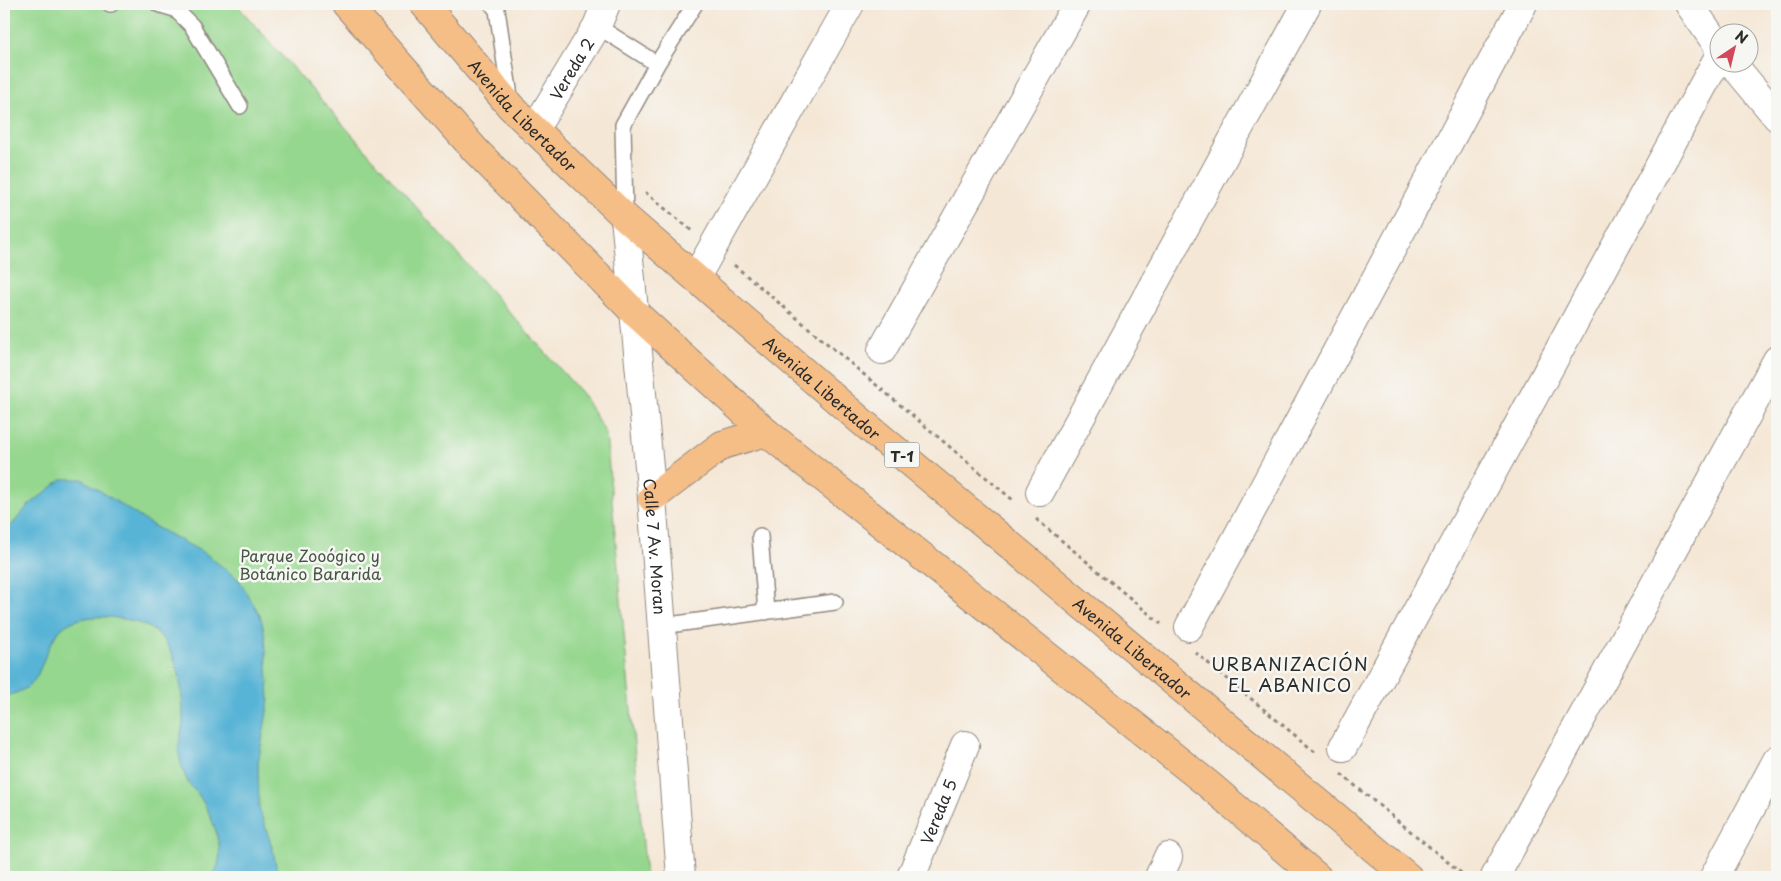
<svg xmlns="http://www.w3.org/2000/svg" width="1781" height="881" font-family="'Playpen Sans',sans-serif">
  <style>
    .green { fill: #95d78e; stroke: #60815c }
    .water { fill: #58b4d6; stroke: #427080 }
    .lines { fill: none; stroke-linecap: round; stroke-linejoin: round }
    .lane-casing { stroke: #908980; stroke-width: 18 }
    .street-casing { stroke: #908980; stroke-width: 30 }
    .primary-casing { stroke: #908980; stroke-width: 30 }
    .path { stroke: #908980; stroke-width: 3; stroke-dasharray: 4 4; stroke-linecap: butt }
    .lane { stroke: #fff; stroke-width: 15 }
    .street { stroke: #fff; stroke-width: 28 }
    .primary { stroke: #f6be87; stroke-width: 28 }
    .labels { text-anchor: middle; dominant-baseline: central; stroke-width: 5; stroke-linejoin: round; paint-order: stroke }
    .shield { fill: #f6f6f2; stroke: #686867; stroke-width: 1 }
    .shield-label { font-size: 15px; font-weight: bold; fill: #2b2b2b }
    .street-label { font-size: 16px; fill: #2b2b2b; stroke: #f6f6f2 }
    .park-label { font-size: 16px; fill: #465644; stroke: #f6f6f2 }
    .neighbourhood-label { font-size: 18px; letter-spacing: 1px; fill: #2b2b2b; stroke: #f6f6f2 }
  </style>
  <rect width="100%" height="100%" fill="#f6f6f2"/>
  <filter id="ink" filterUnits="userSpaceOnUse"><feTurbulence type="fractalNoise" baseFrequency=".02" numOctaves="2"/><feDisplacementMap in="SourceGraphic" scale="10" xChannelSelector="R" yChannelSelector="G"/><feConvolveMatrix kernelMatrix="1 2 1 2 8 2 1 2 1" color-interpolation-filters="sRGB"/></filter>
  <filter id="wash" filterUnits="userSpaceOnUse"><feTurbulence type="fractalNoise" baseFrequency=".0096" numOctaves="4" result="noise"/><feDisplacementMap in="SourceGraphic" scale="20" xChannelSelector="R" yChannelSelector="G"/><feGaussianBlur stdDeviation="1.12" result="paint"/><feColorMatrix in="noise" values="0 0 0 0 0 0 0 0 0 0 0 0 0 0 0 0 0 1.4 0 .05"/><feComposite in="paint" operator="in"/></filter>
  <g filter="url(#wash)">
    <rect width="100%" height="100%" fill="#f5e7d6"/>
    <path class="green" d="M4 4H236L584 396 606 434 646 877H4Z"/>
    <path class="water" d="M62 479H82L152 525 206 554 239 580 260 615 265 635 269 700 258 763 259 808 273 850 278 877H210C232 859 211 813 198 794 195 790 190 787 188 782 184 775 180 762 179 754 177 743 183 731 183 720 183 690 178 640 146 626 124 616 82 611 62 628 56 634 51 643 48 650 42 662 39 678 28 687 21 692 12 694 4 697V534L28 506Z"/>
  </g>
  <g filter="url(#ink)">
    <g class="lines">
      <g class="lane-casing">
        <path id="lane" d="M110 4H111
          M158 4 175 9 192 26 240 106
          M492 4 497 10 511 103
          M597 26 657 64 695 4
          M625 216 623 125 657 64
          M760 536 766 612
          M662 626 835 602"/>
      </g>
      <g class="street-casing">
        <g id="street">
          <path d="M1689 4 1718 46"/>
          <path d="M1731 62 1777 117"/>
          <path id="s1" d="M534 130 597 26 606 4"/>
          <path id="s2" d="M625 217 652 498 681 877"/>
          <path d="M696 277 850 4"/>
          <path d="M882 350 1077 4"/>
          <path d="M1040 492 1307 4"/>
          <path d="M1189 627 1523 4"/>
          <path d="M1343 747 1718 58"/>
          <path id="s3" d="M911 877 965 745"/>
          <path d="M1159 877 1168 857"/>
          <path d="M1495 877 1777 360"/>
          <path d="M1714 877 1777 760"/>
        </g>
      </g>
      <g class="primary-casing">
        <g id="primary">
          <path d="M346 4 476 151 634 312 766 432 1208 784 1317 877"/>
          <path id="s4" d="M424 4 511 107 625 217 861 421 1408 877"/>
          <path d="M652 498 722 445 766 432"/>
        </g>
      </g>
      <path class="path" d="M645 192 692 231
        M734 265 1014 501
        M1036 519 1161 624
        M1195 652 1315 752
        M1341 774 1466 877"/>
      <use href="#lane" class="lane"/>
      <use href="#street" class="street"/>
      <use href="#primary" class="primary"/>
    </g>
  </g>
  <g class="labels">
    <rect class="shield" x="884.5" y="442.5" width="35" height="25" rx="4"/>
    <g class="shield-label">
      <text x="902" y="455">T-1</text>
    </g>
    <g class="street-label">
      <text stroke="none"><textPath href="#s1" startOffset="72">Vereda 2</textPath></text>
      <text stroke="none"><textPath href="#s4" startOffset="149">Avenida Libertador</textPath></text>
      <text stroke="none"><textPath href="#s4" startOffset="554">Avenida Libertador</textPath></text>
      <text stroke="none"><textPath href="#s2" startOffset="331">Calle 7 Av. Moran</textPath></text>
      <text stroke="none"><textPath href="#s4" startOffset="959">Avenida Libertador</textPath></text>
      <text stroke="none"><textPath href="#s3" startOffset="71">Vereda 5</textPath></text>
    </g>
    <g class="park-label">
      <text x="310" y="555">Parque Zooógico y<tspan x="310" dy="18">Botánico Bararida</tspan></text>
    </g>
    <g class="neighbourhood-label">
      <text x="1290" y="663">URBANIZACIÓN<tspan x="1290" dy="21">EL ABANICO</tspan></text>
    </g>
  </g>
  <rect width="1781" height="881" fill="none" stroke="#f6f6f2" stroke-width="20"/>
  <g transform="translate(1734 48) rotate(35)"><circle r="24" fill="#f6f6f2" stroke="#a5a5a2"/>
  <path d="M0-4L9 19L0 12L-9 19Z" fill="#d1495b"/>
  <text y="-8" font-size="14" font-weight="bold" text-anchor="middle" fill="#2b2b2b">N</text>
  </g>
</svg>
